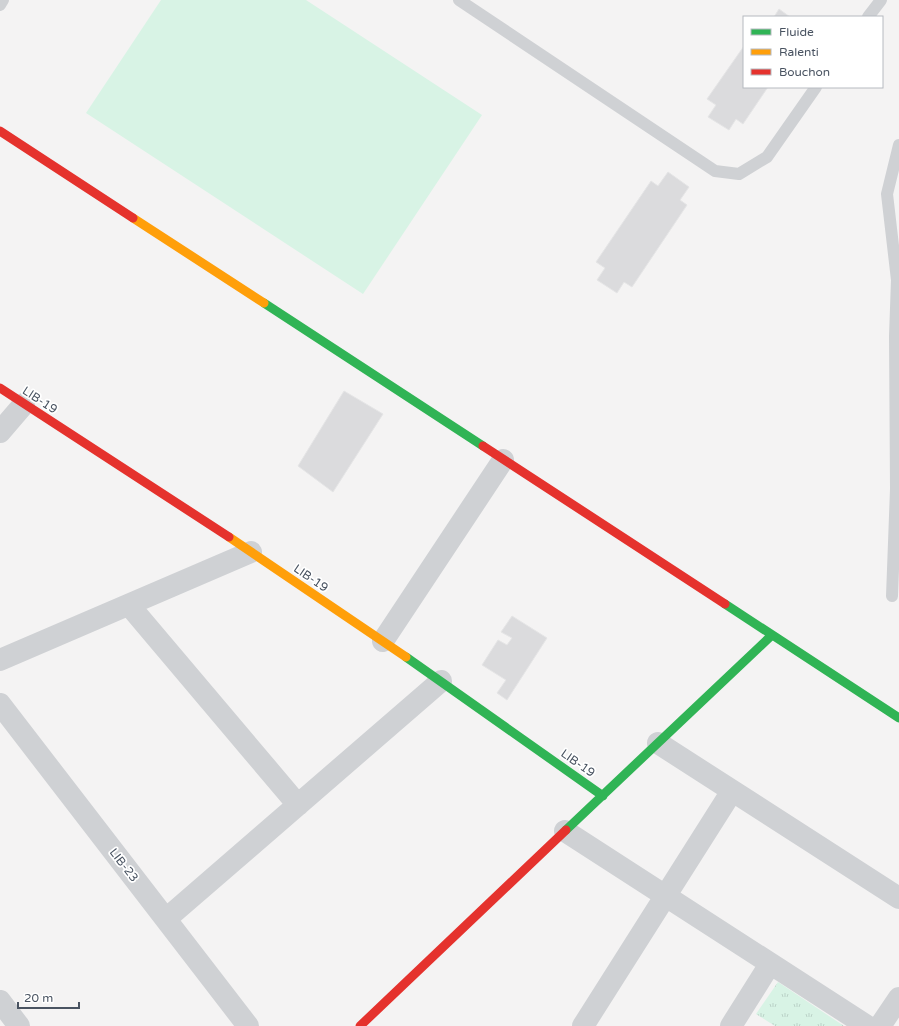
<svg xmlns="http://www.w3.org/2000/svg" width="899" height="1026" font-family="'Varela Round',sans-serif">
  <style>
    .park { fill: url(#park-tufts) }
    .pitch { fill: #d8f3e5 }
    .building { fill: #dbdbdd; stroke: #e5e5e6 }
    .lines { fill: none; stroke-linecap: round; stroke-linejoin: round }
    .lane { stroke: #cfd1d4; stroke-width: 12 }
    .street { stroke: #cfd1d4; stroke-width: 22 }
    .fast { stroke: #30b455; stroke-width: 9 }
    .slow { stroke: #ff9f0a; stroke-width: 9 }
    .jam { stroke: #e5322d; stroke-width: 9 }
    .labels { text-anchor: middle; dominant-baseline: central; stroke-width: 3.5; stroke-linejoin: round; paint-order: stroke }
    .street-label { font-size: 12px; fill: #495361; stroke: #fff }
  </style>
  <defs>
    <pattern id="park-tufts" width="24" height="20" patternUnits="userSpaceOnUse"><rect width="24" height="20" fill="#d8f3e5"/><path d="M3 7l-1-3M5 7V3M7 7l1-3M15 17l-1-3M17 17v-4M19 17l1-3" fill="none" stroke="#bbd2c7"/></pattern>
  </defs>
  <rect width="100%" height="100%" fill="#f4f3f3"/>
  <path class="park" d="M778 982 844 1026H775L756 1014Z"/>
  <path class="pitch" d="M161 0H306L482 115 363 294 86 113Z"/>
  <path class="building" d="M779 9 790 17H774Z
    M744 46V87H768L743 124 736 119 729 130 708 117 716 105 707 99Z
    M668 172 689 187 680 200 687 205 632 287 624 282 617 293 597 280 605 268 596 262 651 181 658 186Z
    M344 391 383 414 333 492 298 466Z
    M512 616 547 638 507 700 497 693 506 680 482 665 498 640 507 645 512 638 501 632Z"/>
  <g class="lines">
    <path class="lane" d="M459 0 715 171 739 174 767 157 816 87
      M0 5 3 0
      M868 17 881 0
      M892 596 896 489 895 336 897 280 887 194 899 145"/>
    <path class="street" d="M0 432 24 404
      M129 605 298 805
      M383 641 503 460
      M0 660 251 552
      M0 704 248 1026
      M658 743 899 898
      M565 831 867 1026
      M166 919 441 681
      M0 1001 19 1026
      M583 1026 732 791
      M731 1026 770 964
      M880 1026 899 998"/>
    <path class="fast" d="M264 303 483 446
      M725 604 899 718
      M406 657 603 796
      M566 830 772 635"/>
    <path class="slow" d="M133 218 264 303
      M229 537 406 657"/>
    <path class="jam" d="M0 131 133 218
      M0 388 229 537
      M483 446 725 604
      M360 1026 566 830"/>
  </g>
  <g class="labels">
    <g class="street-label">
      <text transform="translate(40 400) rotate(33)">LIB-19</text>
      <text transform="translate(311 578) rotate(34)">LIB-19</text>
      <text transform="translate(578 763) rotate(35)">LIB-19</text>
      <text transform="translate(124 865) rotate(52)">LIB-23</text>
    </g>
  </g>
  <rect x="743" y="16" width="140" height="72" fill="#ffffff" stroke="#b6bac0"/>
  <rect x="751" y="29" width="20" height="6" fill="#30b455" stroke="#b6bac0"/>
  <text x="779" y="36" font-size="12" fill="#495361">Fluide</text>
  <rect x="751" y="49" width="20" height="6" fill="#ff9f0a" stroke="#b6bac0"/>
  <text x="779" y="56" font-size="12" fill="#495361">Ralenti</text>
  <rect x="751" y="69" width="20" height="6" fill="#e5322d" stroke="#b6bac0"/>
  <text x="779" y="76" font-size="12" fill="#495361">Bouchon</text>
  <path d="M18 1002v6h61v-6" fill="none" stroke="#495361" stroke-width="2"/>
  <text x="24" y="1002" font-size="12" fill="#495361" stroke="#ffffff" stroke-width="3" paint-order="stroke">20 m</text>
</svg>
